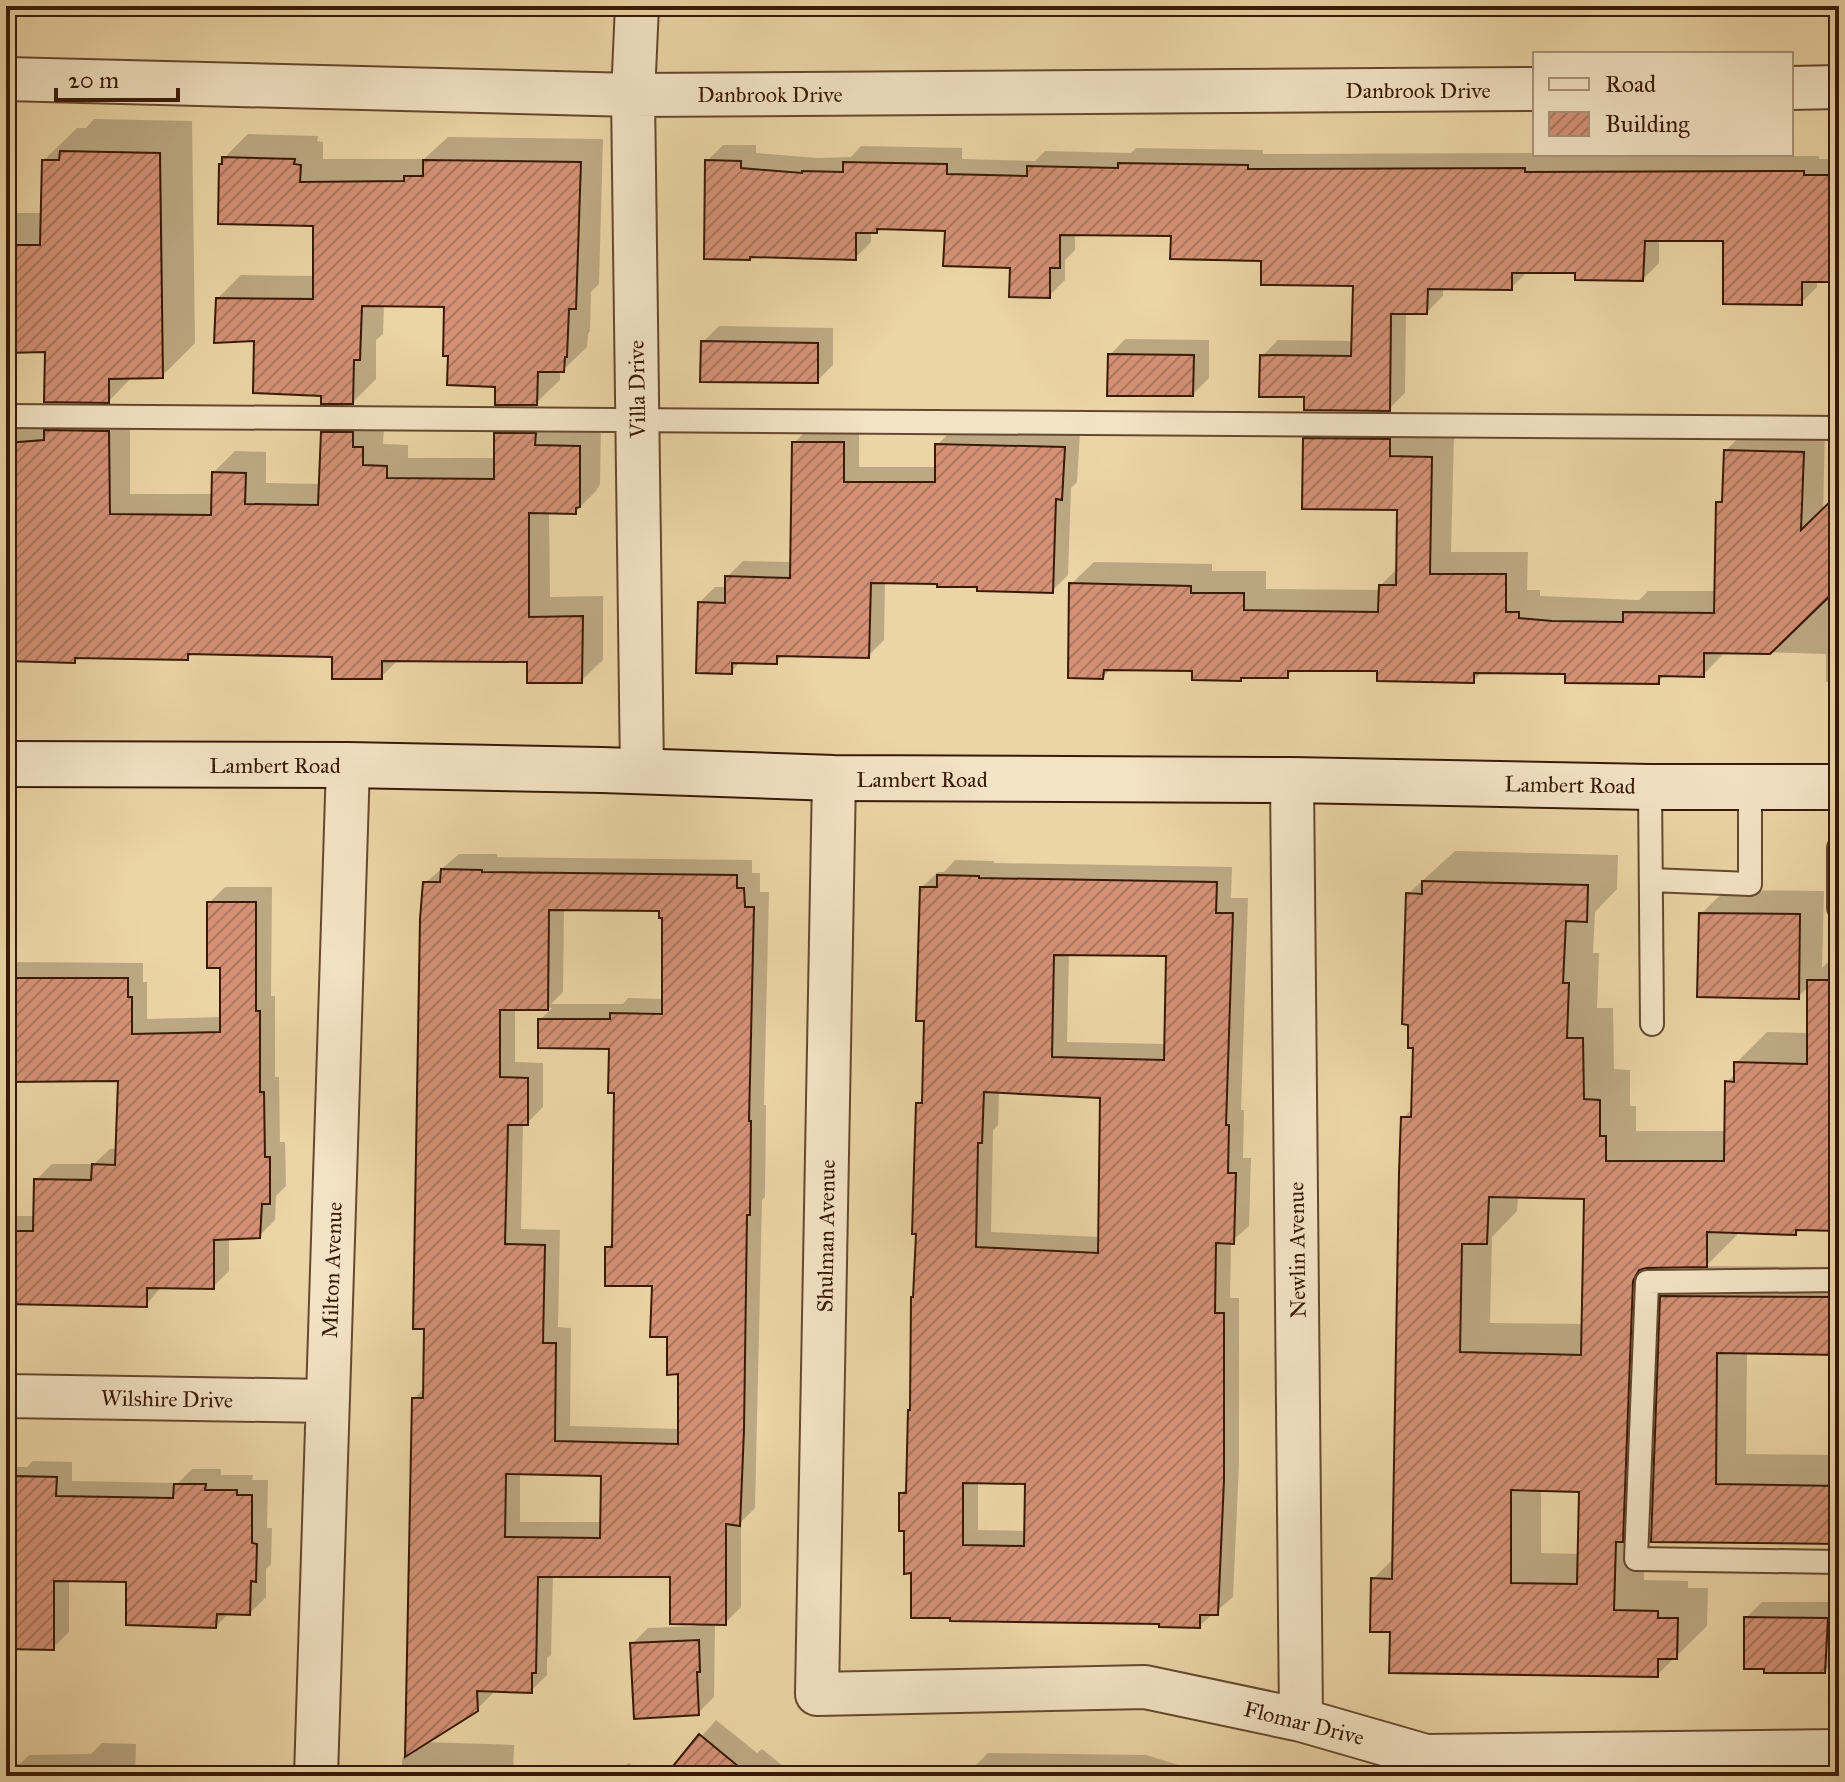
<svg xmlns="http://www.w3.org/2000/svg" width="1845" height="1782" font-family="'IM FELL Great Primer',serif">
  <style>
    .shadow { fill: #0003; fill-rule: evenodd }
    .building { fill: url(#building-hatch); stroke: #391a06; stroke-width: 2; fill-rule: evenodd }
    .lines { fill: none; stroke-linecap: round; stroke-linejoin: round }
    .service-casing { stroke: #66482e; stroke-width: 26 }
    .minor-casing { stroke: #66482e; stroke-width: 46 }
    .secondary-casing { stroke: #391a06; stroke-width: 48 }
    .service { stroke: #f2e3c4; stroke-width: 22 }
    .minor { stroke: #f2e3c4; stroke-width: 42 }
    .secondary { stroke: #f2e3c4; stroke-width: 44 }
    .labels { text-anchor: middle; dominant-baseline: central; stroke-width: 6; stroke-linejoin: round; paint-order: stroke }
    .street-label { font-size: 22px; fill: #391a06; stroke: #f2e3c4 }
  </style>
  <defs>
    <pattern id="building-hatch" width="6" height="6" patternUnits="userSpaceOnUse" patternTransform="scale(2)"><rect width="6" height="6" fill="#d49176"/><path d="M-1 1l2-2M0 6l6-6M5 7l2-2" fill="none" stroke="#ad765f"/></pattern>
  </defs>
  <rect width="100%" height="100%" fill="#ebd4a5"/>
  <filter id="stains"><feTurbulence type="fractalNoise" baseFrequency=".0025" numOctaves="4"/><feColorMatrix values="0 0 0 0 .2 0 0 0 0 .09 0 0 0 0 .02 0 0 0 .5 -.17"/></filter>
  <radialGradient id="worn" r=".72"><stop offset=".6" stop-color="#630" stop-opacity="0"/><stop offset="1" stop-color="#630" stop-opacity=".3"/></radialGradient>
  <path class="shadow" d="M1519 6H1839V9L1774 7 1772 9Z
    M94 119 192 121 195 343 162 376H133L109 401 47 350 6 351V213H43L44 160 77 128H86Z
    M248 134 318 136 317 141 323 142V159H424L448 137 603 139 599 284 591 292 590 331 588 334 587 347 563 370H560V380L536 403 497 385 446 305 384 304 383 334 376 340V379L353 402 324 394 257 339 218 298 241 275 315 276V224L221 164 224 158Z
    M723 145H756V153L818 158 851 157 861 146 962 148V159L1035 161 1045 151 1131 153 1136 148 1263 150V154L1535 153 1540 154V157L1819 156V159H1839V280H1817V287L1801 303 1725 239H1659V263L1643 279 1577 271 1527 272 1511 288 1443 287V296L1427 312H1406L1405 393 1389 409 1306 395 1262 356 1278 340 1354 341 1356 284 1173 234 1075 233V250L1065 260V280L1049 296 1012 266 947 229 879 227 871 231V242L855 258 752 256 749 258 707 161Z
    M719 326 833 328V365L817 381 703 342Z
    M1125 339 1209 340V378L1193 394 1110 355Z
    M130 410V494H214V472L235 451 266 452V483L321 484 323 433 344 412 384 427 383 444 408 445V458H496V434L517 413 601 426 600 484 596 491 575 512 549 511 550 597 603 596V660L581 681 529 660 399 659 381 677 334 655 193 652 187 658 79 656 75 661 6 659V422Z
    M1328 417 1454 436 1451 552H1528L1527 590H1540V596L1639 600 1648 591H1716L1718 503 1725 497 1726 450 1749 428 1825 430 1823 512 1839 495V584L1831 592H1839V682H1826V654L1726 651 1703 675 1666 674 1658 682 1567 672H1482L1473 681 1379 669H1294L1287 676 1194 669 1111 668 1103 677 1071 584 1094 562 1212 564V571H1266V589L1381 590V585L1398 568 1399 508 1305 439Z
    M810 427H859V467H937V445L953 429 1080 432 1077 482 1071 488 1068 575 1052 591 939 582 885 581 884 640 868 656 784 654 776 662 741 661 731 672 699 603 715 587H727V577L743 561 793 562 794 443Z
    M1455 851 1618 855 1617 889 1595 912 1593 953H1599L1597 1008H1613L1614 1069 1630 1070V1106H1636V1131H1726L1727 1082 1736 1073V1063L1767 1032 1809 1033V986L1798 997 1701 914 1725 890 1824 891 1822 968 1839 951V1229L1800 1228 1796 1232 1737 1231V1235L1706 1266 1839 1267V1544L1654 1508 1645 1516 1644 1580 1688 1581V1588H1708L1707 1626 1657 1675 1392 1630 1373 1579 1394 1558 1403 1118 1413 1108 1415 1046 1408 894ZM1518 1196 1586 1197 1584 1324 1490 1323 1492 1237 1517 1211ZM1662 1266H1694L1661 1298ZM1747 1352 1833 1353 1832 1455 1746 1454ZM1541 1489 1581 1490 1580 1554 1541 1553Z
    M459 854H497V857L752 860V873H760V892H769L764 1105H766L765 1197 762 1200 755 1508 741 1522V1607L725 1623H715L714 1697 698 1713 632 1644 648 1628 696 1626 672 1575H553L551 1655 547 1658V1675L531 1691 493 1690V1693L476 1710 424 1742 514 1745 513 1776H402V1758L407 1753 414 1399 425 1387V883ZM564 908 661 909 664 916V999L628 998 623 1004H551L563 992ZM515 1008H552L540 1020 611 1047 616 1091 614 1240 607 1248 654 1284 680 1372V1429L570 1426 571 1328 558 1327 560 1230 521 1229 523 1123H527L543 1107V1063L515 1062ZM520 1472 603 1474 602 1522H520Z
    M955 860 994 861V863L1232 867 1231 898H1248L1241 1110H1244L1243 1158H1251L1249 1226 1231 1242 1230 1298H1239V1463L1233 1597 1199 1626 1051 1619 913 1571 901 1494 908 1487 915 1295 918 1104 925 1097 926 1019 922 887 938 872H944ZM1069 953 1168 954 1166 1044 1067 1042ZM999 1091 1102 1096 1100 1237 991 1232 993 1130 998 1125ZM978 1481 1027 1482 1026 1531 978 1530Z
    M225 887H272L271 996H275V1077H279L280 1142H285L286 1186 276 1196 275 1220 259 1236 229 1238V1271L213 1287 162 1286 146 1305 6 1302V1216H35L36 1180 52 1164H94L110 1149H117L120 1079 17 1080 12 1085H6V962L143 963V982H147V1019L222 1017V966L209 903Z
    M33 1461 72 1462V1481L178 1483 192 1469H221V1475H253L252 1480H268L267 1528H272L271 1564 266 1569V1597L250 1613 230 1612 216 1626 128 1580 69 1579V1632L53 1648 6 1647V1657V1467H27Z
    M1762 1602H1839V1661H1835L1824 1671 1765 1667 1746 1618Z
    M716 1720 757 1753 762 1749 794 1775 805 1776H667Z
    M102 1743 136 1744 135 1776H6V1763L20 1764 29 1755 91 1754Z
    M988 1753 1146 1755 1214 1776 1223 1767 1254 1776H871L875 1772 972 1774V1769Z
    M630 1763 635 1776H596Z
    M216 1771H250V1776H211Z"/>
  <path class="building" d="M60 151 160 153 163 378 109 379V403L44 402 45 352 6 353V245H40L42 160H59Z
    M222 157 295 159 294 164 301 165 300 182 404 181V176H423V160L581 162 576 309H569L567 357H565L564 372H538L537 405H495V387L447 385 448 356H443L444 307 362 306 360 360H354L353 404H321V396L253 393 254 341 214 343 216 298 313 299V226L218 224 219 164H222Z
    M705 160 741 161V168L802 173V171L843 172V162L947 164V174L1027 176V166L1118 168V163L1248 165V169L1525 168V172L1804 171V175H1839V282H1802V305L1723 304V241H1645L1643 281 1575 280V273H1512V290L1428 289 1427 314H1391L1390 411 1304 410V397H1259L1260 355 1351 356 1353 286 1261 285V261L1170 259 1171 236 1060 235V268H1050V298L1009 297 1010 268 943 266 945 231 877 229V233H856V260L750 257V260L704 259Z
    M701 341 818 343V383L700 382Z
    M1108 354 1194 355 1193 396H1107Z
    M44 430 109 431 110 514 211 515 212 472 246 473 245 504 318 505 321 432H353V447H363V465L387 466V478L494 479V433H536L535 445 580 446V507L576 508V514L529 513V617L583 616 582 683H527V662L382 661V679H332V657L188 654V660L75 658V663L6 661V443L44 440Z
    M1303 438 1390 439V456L1432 457 1430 574H1506V612H1519V618L1552 621 1623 622V612L1714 613 1716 502H1722L1724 450 1804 452 1801 530 1839 493V587L1770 654 1704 653V677L1659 676V684L1565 683V674L1474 673V683L1377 681V671H1288V678H1241V681L1192 680V671L1104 670 1103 679 1068 678 1069 583 1191 586V593H1244V610L1378 612 1379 585H1396L1397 510 1302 509Z
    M792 442H844V482H935V444L1065 447 1062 500 1056 499 1053 593 977 591V587H937V584L871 583 869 658 777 656V664L732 663V674L696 673 698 602 725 603V576L790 578Z
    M441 869 482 870V872L737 875V888H744L745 907H754L749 1121H751L750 1215H747L744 1430 740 1526 726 1524V1625L670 1624V1577H538L536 1673H532V1693L477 1691 478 1711 405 1757 412 1398H423L424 1329H413L420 919 423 882H440ZM549 910 659 911V918H662V1014L610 1013V1019H538V1048L609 1049 608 1093H614L612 1247H605V1286H652L650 1337H667V1375L678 1374V1444L555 1441 556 1343H543L545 1245 505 1244 508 1125H528V1078L500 1077V1010H548ZM506 1474 601 1476 600 1538 505 1537Z
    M937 875 979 876V878L1217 882 1216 913H1233L1226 1125H1229L1228 1173H1236L1234 1244 1216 1243 1215 1313H1224V1480L1218 1615H1200V1628L1159 1627V1624L950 1621V1618H911V1573L904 1574V1531H899V1493H906L908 1410H910L911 1297H913L916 1234H912L916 1103H922L924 1021H916L920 887H937ZM1054 955 1166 956 1164 1060 1052 1057ZM984 1092 1100 1098 1098 1253 976 1247 978 1143H982ZM963 1483 1025 1484 1024 1546 963 1545Z
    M1422 881 1588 885 1587 922 1566 921 1563 983H1569L1567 1038H1583L1584 1099 1600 1100V1136H1606V1161H1724L1725 1081 1734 1082V1062L1807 1064V980H1839V1231L1796 1230V1235L1707 1232V1267L1646 1268 1639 1270 1633 1281 1623 1542H1616L1614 1610 1658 1611V1618H1678L1677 1659H1658V1677L1389 1673 1390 1632H1370L1371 1578 1392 1579 1399 1173 1401 1117H1411L1413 1048H1408V1025L1402 1024 1406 893 1422 894ZM1489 1197 1584 1199 1581 1355 1460 1352 1462 1244H1487ZM1511 1490 1579 1492 1577 1584 1511 1583Z
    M207 902H256V1011H260V1092H264L265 1157H270V1204H262L260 1238 214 1240V1289L147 1288V1307L6 1304V1231H33L34 1179 91 1180 92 1164 115 1165 118 1081 6 1082 9 978H128V997H132V1034L220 1032V968H207Z
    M1699 913 1800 914 1799 999 1697 997Z
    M1660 1296 1839 1297V1355L1717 1353 1716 1484 1839 1486V1544L1651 1542Z
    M15 1476 57 1477 56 1496 173 1498 174 1484H206L205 1490H237V1495H252V1543L257 1544 256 1582 251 1581 250 1615 217 1614 216 1628 126 1625V1582L54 1581V1650L6 1649V1568H12L11 1527H14Z
    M1744 1617 1828 1618 1825 1673H1764V1669H1744Z
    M699 1640 700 1672H697L699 1715 634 1719 630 1643Z
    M699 1734 750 1776H665Z"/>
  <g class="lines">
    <g class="service-casing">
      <path id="service" d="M6 416 1839 428
        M1650 787 1652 1024
        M1839 848V908
        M1651 880 1750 884V787
        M1839 1280 1647 1282 1636 1559 1839 1562"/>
    </g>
    <g class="minor-casing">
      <path id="minor" d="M637 6 633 95 642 772
        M6 79 633 95 1535 89
        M1791 88 1839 87
        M834 778 817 1694 1145 1687 1301 1720 1426 1756 1839 1751
        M1292 780 1301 1720
        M6 1396 328 1401
        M316 1776 348 765"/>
    </g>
    <g class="secondary-casing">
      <path id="secondary" d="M6 764 348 765 602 770 834 778 1292 780 1650 787H1839"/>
    </g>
    <use href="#service" class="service"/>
    <use href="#minor" class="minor"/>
    <use href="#secondary" class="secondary"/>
  </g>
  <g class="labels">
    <g class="street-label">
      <text x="1418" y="90">Danbrook Drive</text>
      <text x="770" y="94">Danbrook Drive</text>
      <text transform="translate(637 389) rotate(-91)">Villa Drive</text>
      <text x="275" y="765">Lambert Road</text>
      <text x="922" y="779">Lambert Road</text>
      <text transform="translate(1570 785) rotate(1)">Lambert Road</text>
      <text transform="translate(826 1236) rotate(-89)">Shulman Avenue</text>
      <text transform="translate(1297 1250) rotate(-91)">Newlin Avenue</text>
      <text transform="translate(332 1270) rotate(-88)">Milton Avenue</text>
      <text transform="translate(167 1399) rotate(1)">Wilshire Drive</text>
      <text transform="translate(1304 1723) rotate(14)">Flomar Drive</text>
    </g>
  </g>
  <rect width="1845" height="1782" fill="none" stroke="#ebd4a5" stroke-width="32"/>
  <rect x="8" y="8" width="1829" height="1766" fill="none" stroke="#391a06" stroke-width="4"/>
  <rect x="16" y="16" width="1813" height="1750" fill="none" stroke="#391a06" stroke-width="2"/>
  <rect x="1533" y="52" width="260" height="104" fill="#f2e3c4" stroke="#a89378" stroke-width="2"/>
  <rect x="1549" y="78" width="40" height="12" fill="#f2e3c4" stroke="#a89378" stroke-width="2"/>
  <text x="1605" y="92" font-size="24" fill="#391a06">Road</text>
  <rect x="1549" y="112" width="40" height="24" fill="url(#building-hatch)" stroke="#a89378" stroke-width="2"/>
  <text x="1605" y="132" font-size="24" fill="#391a06">Building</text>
  <path d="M56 88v12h122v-12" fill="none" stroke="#391a06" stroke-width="4"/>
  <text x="68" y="88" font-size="24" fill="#391a06" stroke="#f2e3c4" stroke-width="6" paint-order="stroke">20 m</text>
  <rect width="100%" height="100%" filter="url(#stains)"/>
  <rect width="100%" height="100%" fill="url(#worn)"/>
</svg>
